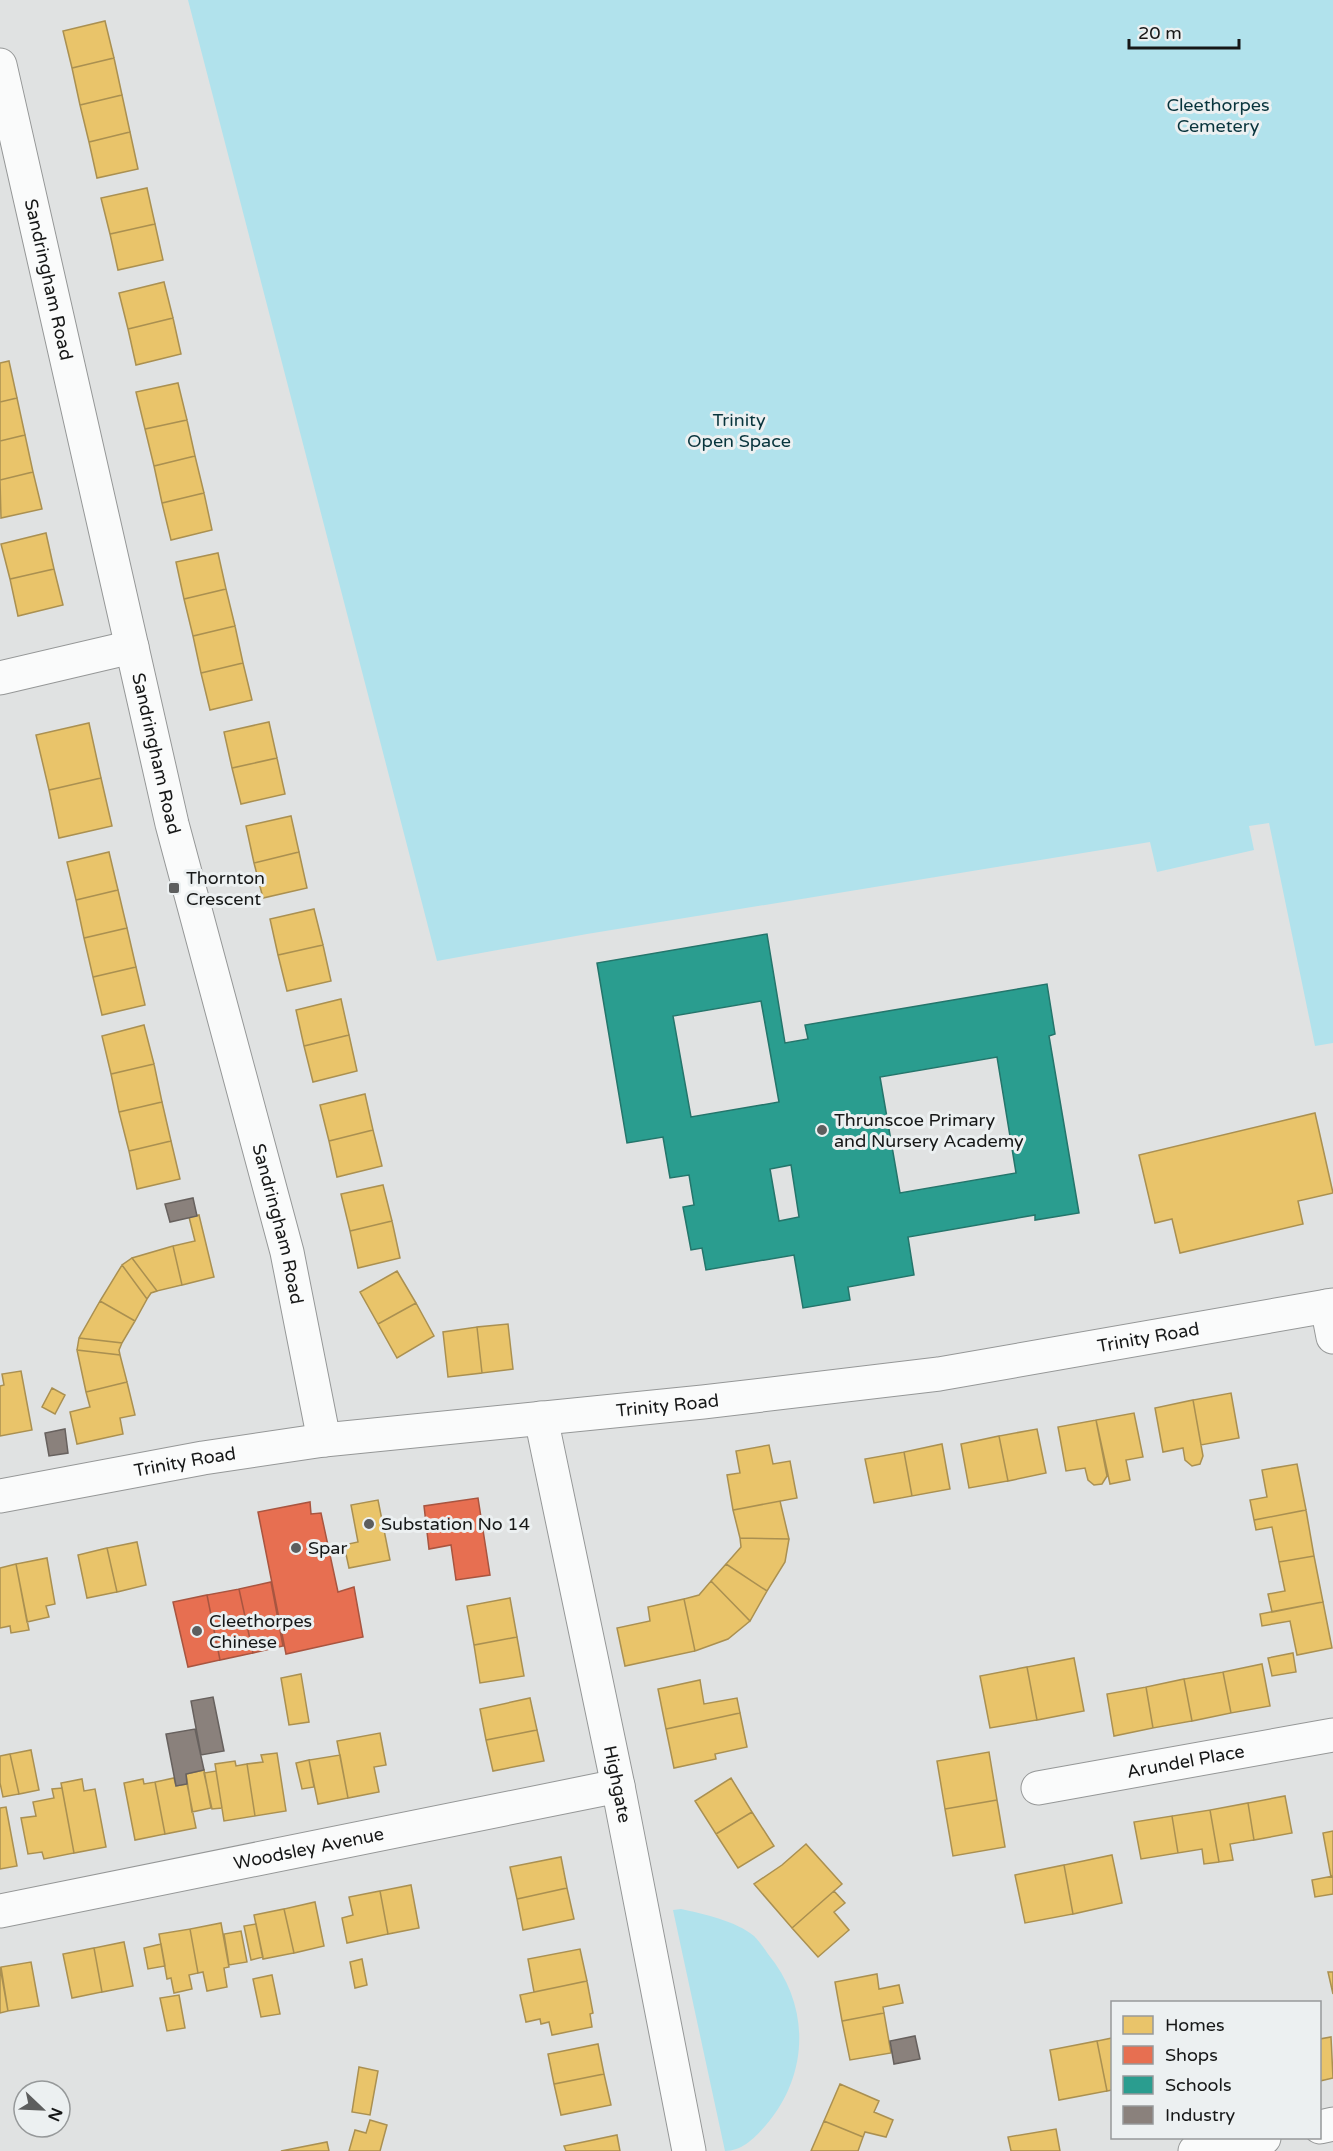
<svg xmlns="http://www.w3.org/2000/svg" width="1333" height="2151" font-family="'Varela Round',sans-serif">
  <style>
    .green { fill: #b1e2ec }
    .homes { fill: #e9c46a; stroke: #aa9051; stroke-width: 1.5 }
    .shops { fill: #e76f51; stroke: #a85540; stroke-width: 1.5 }
    .schools { fill: #2a9d8f; stroke: #24756b; stroke-width: 1.5; fill-rule: evenodd }
    .industry { fill: #8a817c; stroke: #67615e; stroke-width: 1.5 }
    .lines { fill: none; stroke-linecap: round; stroke-linejoin: round }
    .minor-casing { stroke: #959797; stroke-width: 35 }
    .minor { stroke: #fafbfb; stroke-width: 33 }
    .poi-dot { fill: #5d5e5e; stroke: #ecf0f1; stroke-width: 2 }
    .labels { text-anchor: middle; dominant-baseline: central; stroke-width: 6; stroke-linejoin: round; paint-order: stroke }
    .park-label { font-size: 18px; fill: #08343c; stroke: #ecf0f1 }
    .street-label { font-size: 18px; fill: #161717; stroke: #ecf0f1 }
    .poi-label { font-size: 18px; fill: #161717; stroke: #ecf0f1; text-anchor: start }
  </style>
  <rect width="100%" height="100%" fill="#e0e2e2"/>
  <path class="green" d="M188 0H1333V1043L1315 1046 1269 823 1249 826 1254 850 1157 872 1150 842 587 934 437 961Z
    M681 1909C704 1914 736 1921 754 1936 759 1941 764 1948 768 1954 811 2006 809 2075 766 2125 755 2138 742 2151 725 2151L673 1910Z"/>
  <path class="homes" d="M105 21 114 58 72 68 63 31Z
    M114 58 122 95 80 105 72 68Z
    M122 95 130 132 89 142 80 105Z
    M130 132 138 169 97 178 89 142Z
    M147 188 155 224 110 234 101 198Z
    M155 224 163 260 118 270 110 234Z
    M164 282 173 318 128 329 119 293Z
    M173 318 181 354 136 365 128 329Z
    M9 361 17 398 0 402V363Z
    M178 383 187 420 145 429 136 392Z
    M17 398 25 435 0 441V402Z
    M187 420 195 456 154 466 145 429Z
    M25 435 33 472 0 480V441Z
    M195 456 204 493 162 503 154 466Z
    M33 472 42 509 1 518 0 480Z
    M204 493 212 530 171 540 162 503Z
    M46 533 54 569 10 579 1 544Z
    M218 553 226 589 184 599 176 562Z
    M54 569 63 605 18 616 10 579Z
    M226 589 235 626 193 636 184 599Z
    M235 626 243 663 201 673 193 636Z
    M243 663 252 700 210 710 201 673Z
    M269 722 277 758 232 768 224 732Z
    M89 723 101 778 49 790 36 735Z
    M277 758 285 794 241 804 232 768Z
    M101 778 112 826 59 838 49 790Z
    M291 816 299 852 254 863 246 826Z
    M109 852 118 890 76 900 67 862Z
    M299 852 307 888 263 898 254 863Z
    M118 890 127 928 84 938 76 900Z
    M314 909 323 945 278 955 270 919Z
    M127 928 136 967 93 977 84 938Z
    M323 945 331 981 287 991 278 955Z
    M136 967 145 1005 102 1015 93 977Z
    M341 999 349 1035 304 1046 296 1010Z
    M144 1025 154 1064 111 1074 102 1036Z
    M349 1035 357 1071 313 1082 304 1046Z
    M154 1064 162 1102 119 1112 111 1074Z
    M365 1094 373 1130 329 1141 320 1105Z
    M162 1102 171 1141 129 1151 119 1112Z
    M1315 1113 1333 1193 1298 1201 1303 1224 1180 1253 1172 1219 1155 1223 1139 1155Z
    M373 1130 382 1166 337 1177 329 1141Z
    M171 1141 180 1179 137 1189 129 1151Z
    M383 1185 392 1221 350 1231 341 1194Z
    M199 1215 214 1277 182 1285 173 1246 195 1241 189 1217Z
    M392 1221 400 1258 358 1268 350 1231Z
    M173 1246 182 1285 157 1291 132 1258Z
    M132 1258 157 1291 151 1293 147 1299 122 1265Z
    M122 1265 147 1299 135 1321 100 1301Z
    M397 1271 416 1303 378 1324 360 1292Z
    M100 1301 135 1321 122 1343 79 1338Z
    M416 1303 434 1336 397 1358 378 1324Z
    M508 1324 513 1369 482 1373 477 1327Z
    M477 1327 482 1373 448 1377 443 1332Z
    M79 1338 122 1343 119 1350 120 1355 77 1350Z
    M77 1350 120 1355 127 1382 86 1392Z
    M21 1371 32 1430 0 1436V1386L4 1385 2 1374Z
    M127 1382 135 1415 120 1418 123 1434 77 1444 70 1412 90 1407 86 1392Z
    M52 1388 65 1395 55 1414 42 1407Z
    M1231 1393 1239 1438 1201 1445 1193 1400Z
    M1193 1400 1203 1456 1200 1464 1192 1466 1185 1460 1183 1448 1163 1452 1155 1408Z
    M1134 1413 1143 1457 1126 1460 1130 1480 1110 1484 1096 1420Z
    M1096 1420 1107 1476 1102 1484 1094 1485 1088 1480 1085 1468 1066 1471 1058 1427Z
    M1037 1429 1046 1473 1008 1481 999 1436Z
    M999 1436 1008 1481 969 1488 961 1444Z
    M942 1444 950 1489 912 1496 904 1452Z
    M769 1445 773 1464 790 1461 797 1498 733 1510 727 1475 740 1473 736 1451Z
    M904 1452 912 1496 874 1503 865 1459Z
    M1297 1464 1306 1510 1254 1520 1250 1500 1267 1497 1262 1470Z
    M378 1500 390 1560 349 1568 344 1545 358 1542 351 1505Z
    M780 1501 789 1539 740 1538 733 1510Z
    M1306 1510 1314 1556 1279 1562 1272 1527 1256 1530 1254 1520Z
    M740 1538 789 1539 785 1562 767 1591 726 1564 741 1547Z
    M137 1542 146 1585 117 1592 107 1548Z
    M107 1548 117 1592 87 1598 78 1555Z
    M1314 1556 1323 1602 1272 1612 1268 1594 1285 1591 1279 1562Z
    M47 1558 55 1604 46 1606 49 1617 27 1622 16 1564Z
    M16 1564 29 1630 11 1633 10 1626 0 1628V1568Z
    M726 1564 767 1591 750 1621 711 1581Z
    M711 1581 750 1621 728 1639 695 1651 684 1599 699 1595Z
    M510 1598 517 1637 474 1645 467 1606Z
    M684 1599 695 1651 625 1666 617 1628 650 1621 648 1607Z
    M1323 1602 1332 1648 1297 1655 1290 1621 1262 1626 1260 1614Z
    M517 1637 524 1676 480 1683 474 1645Z
    M1293 1653 1296 1672 1272 1676 1268 1658Z
    M1074 1658 1084 1711 1037 1720 1027 1667Z
    M1262 1664 1270 1706 1231 1713 1223 1672Z
    M1027 1667 1037 1720 990 1728 980 1676Z
    M1223 1672 1231 1713 1192 1721 1184 1679Z
    M301 1674 309 1722 289 1725 281 1678Z
    M1184 1679 1192 1721 1153 1728 1146 1687Z
    M700 1680 704 1704 737 1698 740 1713 666 1729 658 1689Z
    M1146 1687 1153 1728 1114 1736 1107 1694Z
    M530 1698 537 1730 486 1740 480 1709Z
    M740 1713 747 1747 715 1754 716 1759 674 1768 666 1729Z
    M537 1730 544 1761 493 1771 486 1740Z
    M380 1733 386 1765 374 1767 379 1792 348 1798 337 1741Z
    M31 1750 39 1790 19 1794 10 1754Z
    M989 1752 997 1800 945 1809 937 1761Z
    M277 1753 286 1811 255 1816 247 1764 263 1762 261 1755Z
    M10 1754 19 1794 3 1797 0 1783V1756Z
    M340 1755 348 1798 318 1804 309 1760Z
    M309 1760 314 1787 302 1789 296 1763Z
    M235 1761 236 1766 247 1764 255 1816 224 1821 215 1764Z
    M204 1770 211 1808 192 1812 186 1774Z
    M216 1771 222 1808 212 1809 204 1773Z
    M174 1778 176 1786 187 1784 196 1828 165 1834 155 1782Z
    M731 1778 752 1812 716 1834 695 1801Z
    M82 1779 84 1791 95 1789 106 1847 74 1853 61 1783Z
    M143 1779 144 1784 155 1782 165 1834 135 1840 124 1783Z
    M62 1788 74 1853 44 1859 42 1852 28 1854 21 1818 36 1816 33 1802 54 1798 52 1789Z
    M1285 1796 1292 1833 1254 1840 1248 1803Z
    M997 1800 1005 1847 953 1856 945 1809Z
    M1248 1803 1254 1840 1230 1844 1233 1860 1219 1862 1210 1810Z
    M6 1807 17 1866 0 1869V1808Z
    M1210 1810 1219 1862 1204 1864 1202 1849 1178 1853 1172 1816Z
    M752 1812 774 1846 738 1868 716 1834Z
    M1172 1816 1178 1853 1141 1859 1134 1822Z
    M1333 1831V1876L1331 1877 1323 1833Z
    M806 1844 842 1884 792 1928 754 1884 782 1865Z
    M1112 1855 1122 1903 1073 1914 1064 1865Z
    M561 1857 567 1888 517 1899 510 1867Z
    M1064 1865 1073 1914 1025 1923 1015 1875Z
    M1333 1876V1894L1315 1897 1312 1880Z
    M411 1885 419 1928 388 1934 380 1891Z
    M567 1888 574 1919 523 1930 517 1899Z
    M380 1891 388 1934 347 1943 342 1918 353 1915 349 1897Z
    M834 1891 845 1903 834 1912 849 1930 818 1957 792 1928Z
    M315 1902 324 1946 294 1953 284 1909Z
    M284 1909 294 1953 263 1959 254 1915Z
    M221 1923 229 1967 224 1968 227 1987 207 1991 203 1972 198 1973 190 1929Z
    M256 1924 263 1957 251 1960 244 1926Z
    M190 1929 198 1973 189 1975 192 1989 174 1993 171 1978 167 1979 159 1934Z
    M241 1931 247 1962 229 1965 224 1934Z
    M124 1942 133 1986 102 1992 94 1948Z
    M161 1944 165 1966 148 1969 144 1948Z
    M94 1948 102 1992 72 1998 63 1954Z
    M580 1949 587 1981 534 1992 528 1959Z
    M362 1959 367 1985 355 1988 350 1962Z
    M31 1962 39 2006 8 2011 1 1967Z
    M0 1967 8 2011 0 2013Z
    M1328 1972H1333V1994Z
    M877 1974 879 1989 899 1985 903 2003 883 2007 884 2013 842 2021 835 1982Z
    M272 1975 280 2014 261 2017 253 1979Z
    M587 1981 593 2013 590 2014 592 2027 552 2035 549 2022 541 2024 540 2019 526 2022 520 1995Z
    M179 1995 185 2028 167 2031 160 1998Z
    M884 2013 891 2053 850 2060 842 2021Z
    M1331 2037 1333 2078 1320 2081V2039Z
    M1112 2038V2090L1107 2091 1097 2041Z
    M1097 2041 1107 2091 1059 2100 1050 2050Z
    M598 2044 604 2074 554 2084 548 2054Z
    M359 2067 378 2071 370 2115 352 2112Z
    M604 2074 611 2105 561 2115 554 2084Z
    M840 2084 879 2101 874 2112 893 2120 886 2137 865 2132 863 2137 824 2121Z
    M370 2120 387 2125 380 2151H349L355 2130 366 2133Z
    M824 2121 863 2137 858 2151H811Z
    M1056 2129 1060 2151H1011L1008 2137Z
    M617 2135 620 2151H566L564 2146Z
    M327 2142 329 2151H281Z"/>
  <path class="shops" d="M478 1498 490 1575 456 1580 451 1545 429 1549 424 1506Z
    M310 1502 311 1514 321 1513 338 1592 354 1587 363 1637 286 1654 258 1512Z
    M271 1582 283 1646 253 1653 239 1589Z
    M239 1589 253 1653 220 1660 207 1595Z
    M207 1595 220 1660 188 1667 173 1602Z"/>
  <path class="schools" d="M767 934 785 1043 808 1039 805 1025 1047 984 1055 1034 1049 1036 1079 1213 1035 1220V1215L908 1237 914 1275 848 1287 850 1300 803 1308 794 1255 706 1270 702 1248 691 1250 683 1207 694 1205 689 1175 670 1178 663 1137 627 1143 597 963ZM761 1001 779 1102 691 1117 673 1016ZM997 1057 1016 1173 900 1193 880 1077ZM791 1165 799 1217 779 1221 770 1169Z"/>
  <path class="industry" d="M193 1198 197 1216 170 1222 165 1204Z
    M65 1429 68 1453 49 1456 45 1433Z
    M213 1697 224 1751 201 1755 191 1701Z
    M195 1729 204 1770 186 1774 187 1784 176 1786 166 1734Z
    M915 2036 920 2059 894 2064 890 2041Z"/>
  <g class="lines">
    <g class="minor-casing">
      <g id="minor">
        <path id="s1" d="M0 65 172 824 287 1252 324 1440"/>
        <path d="M0 678 132 647"/>
        <path d="M1327 1306 1333 1337"/>
        <path id="s2" d="M541 1418 618 1786 689 2151"/>
        <path id="s3" d="M0 1496 203 1458 324 1440 703 1402 939 1374 1333 1305"/>
        <path id="s4" d="M1038 1788 1333 1735"/>
        <path id="s5" d="M0 1911 618 1786"/>
        <path d="M1320 2127 1333 2124"/>
        <path d="M1195 2151 1264 2138"/>
      </g>
    </g>
    <use href="#minor" class="minor"/>
  </g>
  <g class="poi-dot">
    <rect x="168" y="882" width="12" height="12" rx="3"/>
    <circle cx="822" cy="1130" r="6"/>
    <circle cx="369" cy="1524" r="6"/>
    <circle cx="296" cy="1548" r="6"/>
    <circle cx="197" cy="1631" r="6"/>
  </g>
  <g class="labels">
    <g class="park-label">
      <text x="1218" y="105">Cleethorpes<tspan x="1218" dy="21">Cemetery</tspan></text>
      <text x="739" y="420">Trinity<tspan x="739" dy="21">Open Space</tspan></text>
    </g>
    <g class="street-label">
      <text stroke="none"><textPath href="#s1" startOffset="220">Sandringham Road</textPath></text>
      <text stroke="none"><textPath href="#s1" startOffset="706">Sandringham Road</textPath></text>
      <text stroke="none"><textPath href="#s1" startOffset="1192">Sandringham Road</textPath></text>
      <text stroke="none"><textPath href="#s3" startOffset="1160">Trinity Road</textPath></text>
      <text stroke="none"><textPath href="#s3" startOffset="674">Trinity Road</textPath></text>
      <text stroke="none"><textPath href="#s3" startOffset="188">Trinity Road</textPath></text>
      <text stroke="none"><textPath href="#s4" startOffset="150">Arundel Place</textPath></text>
      <text stroke="none"><textPath href="#s2" startOffset="374">Highgate</textPath></text>
      <text stroke="none"><textPath href="#s5" startOffset="315">Woodsley Avenue</textPath></text>
    </g>
    <g class="poi-label">
      <text x="186" y="878">Thornton<tspan x="186" dy="21">Crescent</tspan></text>
      <text x="834" y="1120">Thrunscoe Primary<tspan x="834" dy="21">and Nursery Academy</tspan></text>
      <text x="381" y="1524">Substation No 14</text>
      <text x="308" y="1548">Spar</text>
      <text x="209" y="1621">Cleethorpes<tspan x="209" dy="21">Chinese</tspan></text>
    </g>
  </g>
  <rect x="1111" y="2001" width="210" height="138" fill="#ecf0f1" stroke="#96999a" stroke-width="1.5"/>
  <rect x="1123" y="2016" width="30" height="18" fill="#e9c46a" stroke="#96999a" stroke-width="1.5"/>
  <text x="1165" y="2031" font-size="18" fill="#161717">Homes</text>
  <rect x="1123" y="2046" width="30" height="18" fill="#e76f51" stroke="#96999a" stroke-width="1.5"/>
  <text x="1165" y="2061" font-size="18" fill="#161717">Shops</text>
  <rect x="1123" y="2076" width="30" height="18" fill="#2a9d8f" stroke="#96999a" stroke-width="1.5"/>
  <text x="1165" y="2091" font-size="18" fill="#161717">Schools</text>
  <rect x="1123" y="2106" width="30" height="18" fill="#8a817c" stroke="#96999a" stroke-width="1.5"/>
  <text x="1165" y="2121" font-size="18" fill="#161717">Industry</text>
  <g transform="translate(42 2109) rotate(113)"><circle r="28" fill="#ecf0f1" stroke="#96999a" stroke-width="1.5"/>
  <path d="M0-4.5L10 22L0 15L-10 22Z" fill="#5d5e5e"/>
  <text y="-9" font-size="16" font-weight="bold" text-anchor="middle" fill="#161717">N</text>
  </g>
  <path d="M1129 39v9h110v-9" fill="none" stroke="#161717" stroke-width="3"/>
  <text x="1138" y="39" font-size="18" fill="#161717" stroke="#ecf0f1" stroke-width="4.5" paint-order="stroke">20 m</text>
</svg>
